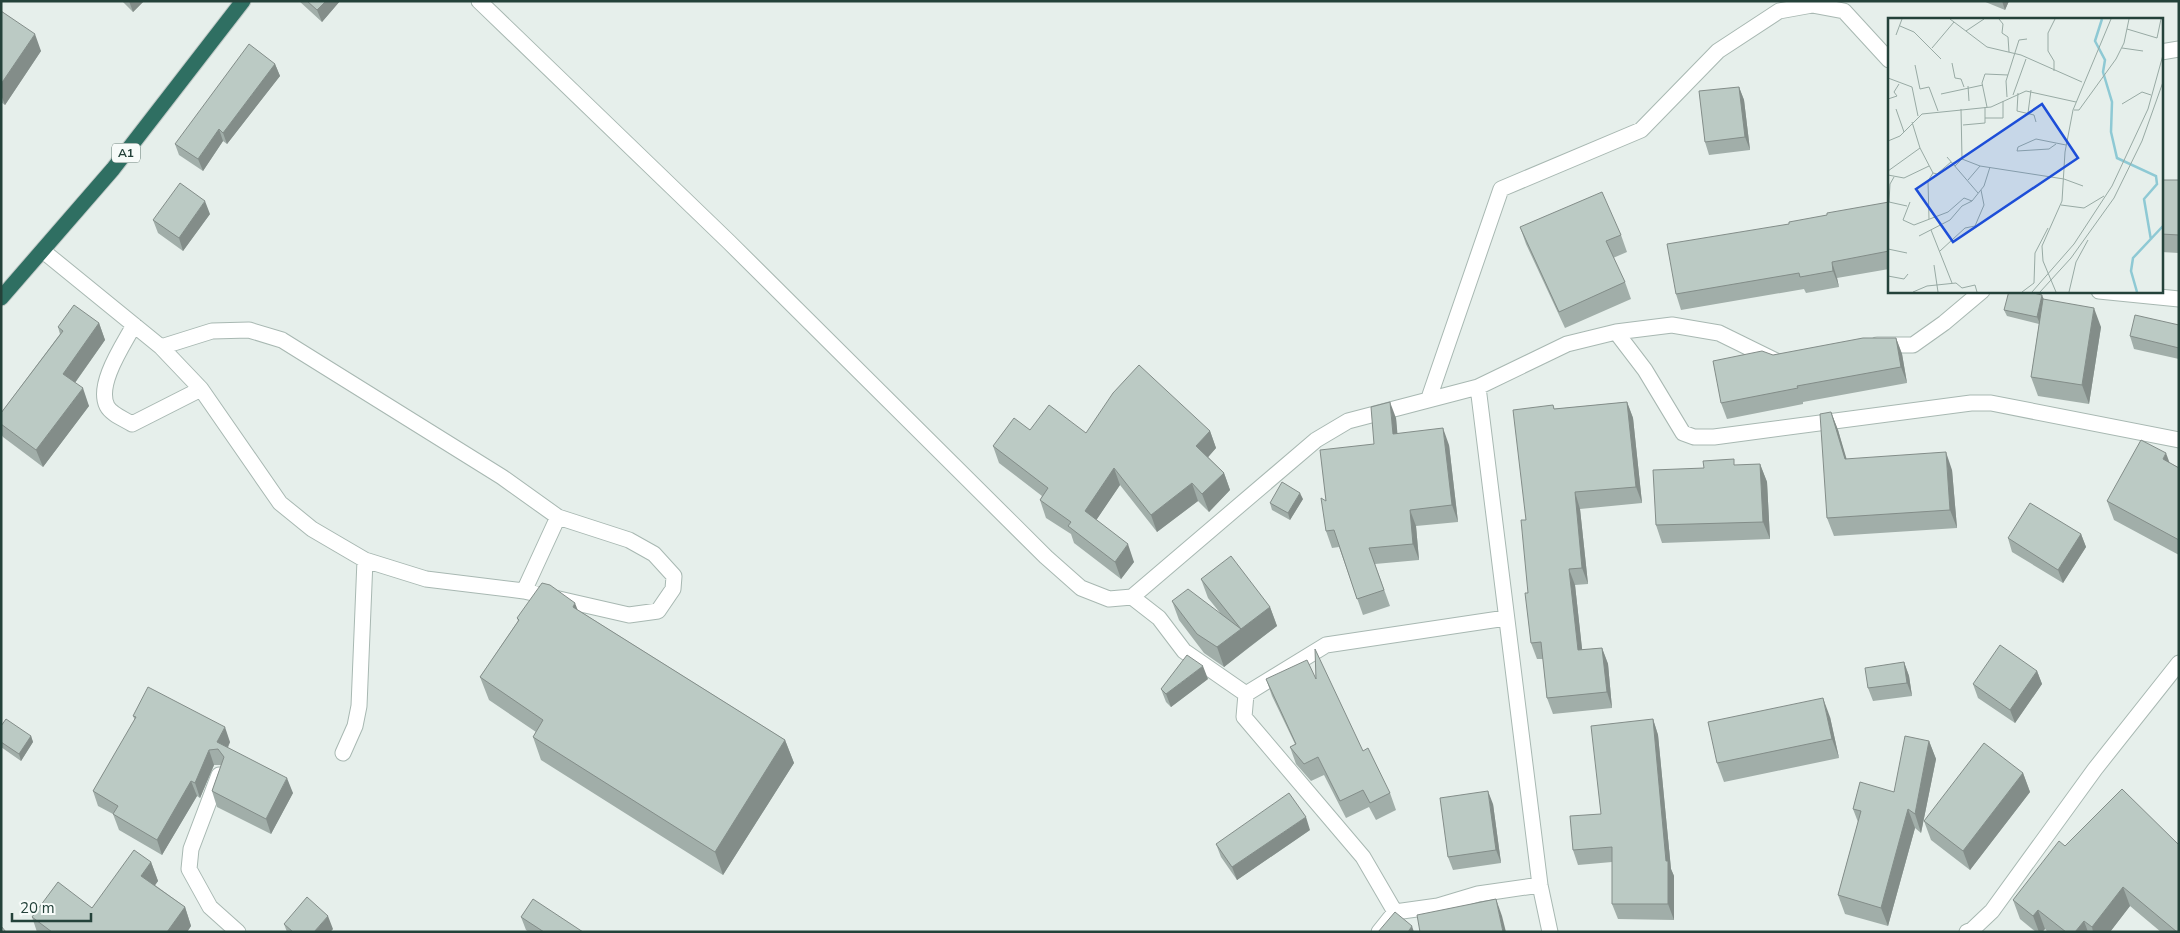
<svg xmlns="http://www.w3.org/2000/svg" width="2180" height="933" font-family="'Nunito Sans',sans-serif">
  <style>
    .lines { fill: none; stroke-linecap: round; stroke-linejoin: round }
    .minor-casing { stroke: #a8b8b2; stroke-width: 17 }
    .highway-casing { stroke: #c2cac8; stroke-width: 17 }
    .minor { stroke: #fff; stroke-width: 15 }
    .highway { stroke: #2f6f62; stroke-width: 15 }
    .wall { fill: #a1aea9 }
    .shaded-wall { fill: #838d89 }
    .building { fill: #bbcac4; stroke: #838d89 }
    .labels { text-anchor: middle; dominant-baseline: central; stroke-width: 4; stroke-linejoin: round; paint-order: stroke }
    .shield { fill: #f7fbf9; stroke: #637a73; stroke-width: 1 }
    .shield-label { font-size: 12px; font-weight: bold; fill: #24423a }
    .inset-river { fill: none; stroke: #8ec9d4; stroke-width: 2.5 }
    .inset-road { fill: none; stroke: #98aaa4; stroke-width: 1 }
    .view { fill: #1d4ed8; fill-opacity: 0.15; stroke: #1d4ed8; stroke-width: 2.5 }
    .inset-edge { fill: none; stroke: #24423a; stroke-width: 2.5 }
  </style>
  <rect width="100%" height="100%" fill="#e6efeb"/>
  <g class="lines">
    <g class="minor-casing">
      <path id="minor" d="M479 1 729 242 1046 557 1081 588 1109 599 1132 597 1316 440 1348 421 1478 387 1567 344 1616 332 1672 325 1719 333 1776 361
        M2161 52 2179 49
        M43 251 161 347 201 389 280 503 312 529 365 560 426 579 524 591 629 615 658 611 673 589 674 576 654 554 629 540 558 517 502 477 282 340 249 330 212 331 161 347
        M2099 291 2179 299
        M134 325C124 344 96 384 107 406 111 414 124 419 132 424L201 389
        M1616 332 1645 370 1683 433 1694 437H1714L1971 403H1991L2179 440
        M1877 345H1913L1944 323 1982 291
        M1478 387 1540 885 1550 932
        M1429 398 1501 189 1641 130 1718 51 1779 11 1812 5 1844 11 1889 60
        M524 591 558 517
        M1132 597 1159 618 1184 651 1246 694
        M343 753 355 726 359 706 365 560
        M219 775 191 849 189 869 210 907 238 932
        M1395 912 1363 857 1244 717 1246 694 1326 645 1506 618
        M1379 932 1395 912 1438 906 1478 894 1540 885
        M1967 932 1972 930 1992 911 2095 769 2179 663"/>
    </g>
    <g class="highway-casing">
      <path id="highway" d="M1 298 113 169 243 1"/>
    </g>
    <use href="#minor" class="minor"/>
    <use href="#highway" class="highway"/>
  </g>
  <path class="wall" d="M122 1H144L133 12Z
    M299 1H340L322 22Z
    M1983 1H2009L2005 10Z
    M1 11 41 51 5 105 1 102Z
    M275 64 280 76 227 144 223 141 203 171 179 155 175 144Z
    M1739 87 1744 100 1750 150 1709 155 1705 142Z
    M2161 180H2179V253L2161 252Z
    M1889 202V269L1837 278 1839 287 1806 293 1804 289 1681 310 1676 294 1789 224Z
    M210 214 183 251 158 233 153 220Z
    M1520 227 1621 235 1627 252 1613 258 1625 282 1631 299 1565 328 1526 244Z
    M2044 300 2101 327 2089 404 2038 396 2031 377 2039 324 2007 316 2004 310Z
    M99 323 105 340 75 383 89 406 43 467 3 437 1 434V413L60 334 58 327Z
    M2179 325V359L2134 349 2130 336Z
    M1896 338 1902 354 1907 383 1803 402V404L1727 419 1721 403 1773 355Z
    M1627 402 1633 418 1642 503 1580 509 1588 584 1575 585 1582 650 1602 648 1608 664 1612 708 1553 714 1547 698 1543 659H1537L1531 643 1526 520 1553 405 1554 409Z
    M1831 412 1838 430 1846 459 1952 470 1957 528 1834 536 1827 518Z
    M1396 418 1397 433 1449 445 1458 522 1416 526 1419 560 1375 564 1390 606 1363 615 1339 547 1332 548 1326 531 1374 444Z
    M1030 430 1086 433 1210 431 1216 448 1208 457 1224 473 1230 490 1209 512 1198 501 1157 532 1120 485 1096 520 1134 562 1121 579 1074 543 1071 534 1046 518 1040 500 1042 496 999 463 993 446Z
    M2169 462 2179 468V555L2114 520 2107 501Z
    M1760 464 1767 482 1770 539 1662 543 1656 525 1704 468Z
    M1303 499 1290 520 1272 510 1270 503Z
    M2081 534 2086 547 2063 583 2012 552 2008 538Z
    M1201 579 1270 607 1277 626 1224 667 1204 653 1179 620 1172 601 1221 614 1208 598Z
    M578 610 785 740 794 763 723 875 541 760 533 737 536 732 489 700 480 677 518 621 517 618Z
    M1904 662 1909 676 1912 696 1873 701 1868 688Z
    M2037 671 2042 684 2015 723 1978 698 1973 684Z
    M1208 679 1171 707 1166 702 1161 689Z
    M1266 679H1316L1390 793 1396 810 1376 820 1369 807 1346 818 1324 775 1311 781 1296 764 1290 747 1295 744 1272 696Z
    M133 716 230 742 228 748 293 793 271 834 217 807 212 791 221 765H214L200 798 197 796 162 855 119 830 113 814 98 806 93 791 135 720Z
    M1830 717 1839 758 1724 782 1717 763Z
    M1653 719 1658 735 1671 869 1674 876V920L1618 919 1612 904V862L1578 865 1573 850 1601 814Z
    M1 726 31 736 33 742 21 761 1 747Z
    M1929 741 1936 759 1921 833 1915 828 1888 926 1845 914 1838 895 1858 822 1853 809 1894 792Z
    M2023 773 2030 792 1970 870 1931 840 1924 821Z
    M2122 789 2179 932H2161L2130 906 2110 932H2048L2045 929 2042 932H2036L2020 919 2013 900 2065 846Z
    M1493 804 1501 863 1453 870 1448 857Z
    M1310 830 1237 880 1221 857 1216 844Z
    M151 862 158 881 155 885 185 907 191 926 187 932H37L32 917 92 908Z
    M521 917 583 932H529L526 930Z
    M284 924 333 929 330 932H287Z"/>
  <path class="shaded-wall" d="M129 1H144L133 12Z
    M326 1H340L322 22 317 10Z
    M2002 1H2009L2005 10Z
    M35 34 41 51 5 105 1 95V84Z
    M275 64 280 76 227 144 223 133Z
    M1739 87 1744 100 1750 150 1745 137Z
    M219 129 223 141 203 171 198 159Z
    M205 201 210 214 183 251 179 238Z
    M1832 262 1837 278 1839 287 1833 271Z
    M2042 295 2045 302 2040 324 2037 317Z
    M2094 308 2101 327 2089 404 2082 385Z
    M99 323 105 340 69 391 63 374Z
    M1896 338 1902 354 1907 383 1901 367Z
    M83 388 89 406 43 467 36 450Z
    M1390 402 1396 418 1399 450 1393 434Z
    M1627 402 1633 418 1642 503 1636 487Z
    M1831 412 1838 430 1852 477 1845 459Z
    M1443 428 1449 445 1458 522 1452 505Z
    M1210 431 1216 448 1203 463 1196 446Z
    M1946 452 1952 470 1957 528 1950 510Z
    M2166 453 2173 472 2163 459Z
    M1760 464 1767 482 1770 539 1763 522Z
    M1114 468 1120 485 1091 528 1085 511Z
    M1224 473 1230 490 1209 512 1202 494Z
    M1192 483 1198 501 1157 532 1151 515Z
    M1575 492 1580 509 1588 584 1582 568Z
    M1300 493 1303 499 1290 520 1288 513Z
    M1410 510 1416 526 1419 560 1413 544Z
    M2081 534 2086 547 2063 583 2058 570Z
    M1128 544 1134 562 1121 579 1115 562Z
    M1569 569 1575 585 1584 666 1578 650Z
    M575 603 584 626 573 607Z
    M1270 607 1277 626 1248 648 1241 629Z
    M1241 629 1248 648 1224 667 1217 647Z
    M1602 648 1608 664 1612 708 1607 692Z
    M1904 662 1909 676 1912 696 1907 683Z
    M1203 666 1208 679 1171 707 1166 694Z
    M2037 671 2042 684 2015 723 2010 710Z
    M1823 698 1830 717 1839 758 1832 739Z
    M1653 719 1658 735 1671 869 1674 876V920L1668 904 1666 861Z
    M225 727 230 742 223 756 217 742Z
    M31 736 33 742 21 761 19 754Z
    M785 740 794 763 723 875 715 852Z
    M1929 741 1936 759 1921 833 1915 814Z
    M209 750 214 765 200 798 195 783Z
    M2023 773 2030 792 1970 870 1963 851Z
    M287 778 293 793 271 834 266 819Z
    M191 781 197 796 162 855 157 840Z
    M1488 791 1493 804 1501 863 1496 850Z
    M1908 809 1915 828 1888 926 1881 908Z
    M1306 817 1310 830 1237 880 1232 867Z
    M151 862 158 881 148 895 141 876Z
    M2123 887 2130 906 2110 932H2093L2092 927Z
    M1496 899 1502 916 1506 932H1503Z
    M185 907 191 926 187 932H167Z
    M2038 910 2045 929 2042 932H2039L2033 916Z
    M328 916 333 929 330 932H314Z
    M2084 921 2088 932H2075Z
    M1412 926 1414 932H1408Z"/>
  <path class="building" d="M307 1H326L317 10Z
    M1 11 35 34 1 84Z
    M249 44 275 64 223 133 219 129 198 159 175 144Z
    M1739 87 1745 137 1705 142 1699 91Z
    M2161 180H2179V235L2161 234Z
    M180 183 205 201 179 238 153 220Z
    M1602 192 1621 235 1606 241 1625 282 1559 312 1520 227Z
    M1889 202V251L1832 262 1833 271 1800 277 1799 273 1676 294 1667 244 1789 224V222L1827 215V213Z
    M2009 291H2025L2042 295 2037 317 2004 310Z
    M2043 299 2094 308 2082 385 2031 377Z
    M74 305 99 323 63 374 83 388 36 450 1 424V413L63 331 58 327Z
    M2135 315 2179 325V348L2130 336Z
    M1863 338H1896L1901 367 1797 386 1798 388 1721 403 1713 361 1762 351 1773 355Z
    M1139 365 1210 431 1196 446 1224 473 1202 494 1192 483 1151 515 1114 468 1085 511 1128 544 1115 562 1068 526 1071 522 1040 500 1048 488 993 446 1014 418 1030 430 1049 405 1086 433 1113 393Z
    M1390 402 1393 434 1443 428 1452 505 1410 510 1413 544 1369 548 1384 590 1357 599 1334 530 1326 531 1321 498 1326 501 1320 450 1374 444 1371 407Z
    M1627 402 1636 487 1575 492 1582 568 1569 569 1578 650 1602 648 1607 692 1547 698 1541 642 1531 643 1525 593H1528L1521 520H1526L1513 410 1553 405 1554 409Z
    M1831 412 1845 459 1946 452 1950 510 1827 518 1820 414Z
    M2141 440 2166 453 2163 459 2179 468V540L2107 501Z
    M1734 459V465L1760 464 1763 522 1656 525 1653 470 1704 468 1703 461Z
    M1282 482 1300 493 1288 513 1270 503Z
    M2030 503 2081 534 2058 570 2008 538Z
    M1231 556 1270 607 1241 629 1201 579Z
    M542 583 550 585 575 603 573 607 785 740 715 852 533 737 543 720 480 677 519 620 517 618Z
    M1188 589 1241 629 1217 647 1197 634 1172 601Z
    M2000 645 2037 671 2010 710 1973 684Z
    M1315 649 1363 751 1368 748 1390 793 1370 803 1363 790 1340 801 1318 757 1304 764 1290 747 1296 744 1266 679 1307 660 1316 679Z
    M1187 655 1203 666 1166 694 1161 689Z
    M1904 662 1907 683 1868 688 1865 668Z
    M148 687 225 727 217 742 287 778 266 819 212 791 224 757 218 749 209 750 195 783 191 781 157 840 113 814 118 806 93 791 136 717 133 716Z
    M1823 698 1832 739 1717 763 1708 722Z
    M6 719 31 736 19 754 1 742V726Z
    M1653 719 1666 861H1668V904H1612V847L1573 850 1570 816 1601 814 1591 726Z
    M1905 736 1929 741 1915 814 1908 809 1881 908 1838 895 1861 811 1853 809 1860 782 1894 792Z
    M1984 743 2023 773 1963 851 1924 821Z
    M2122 789 2179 845V932H2177L2123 887 2092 927 2084 921 2075 932H2066L2038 910 2033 916 2013 900 2059 841 2065 846Z
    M1488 791 1496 850 1448 857 1440 798Z
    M1289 793 1306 817 1232 867 1216 844Z
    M134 850 151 862 141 876 185 907 167 932H52L32 917 58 882 92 908Z
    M307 897 328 916 314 932H293L284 924Z
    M533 899 583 932H544L521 917Z
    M1496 899 1503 932H1420L1417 915Z
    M1395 912 1412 926 1408 932H1378Z
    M1 926 6 932H1Z"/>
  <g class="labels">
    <rect class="shield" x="112" y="143.5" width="28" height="19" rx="4"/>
    <g class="shield-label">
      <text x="126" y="153">A1</text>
    </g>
  </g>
  <g transform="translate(1888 18)">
    <rect width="275" height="275" fill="#e6efeb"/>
    <path class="inset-river" d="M214 1 207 23 217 42 215 54 224 84 223 114 229 140 268 158 269 166 256 181 263 222M249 274 243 253 245 240 275 208"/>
    <path class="inset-road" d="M62 1 99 29 133 37 194 64M111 1 115 6 114 15 120 19 121 34M12 8 26 14 53 41M239 11 269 20 273 1M78 13 96 1M8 17 14 1M44 30 66 4M234 30 255 33M64 45 67 60 73 61 76 69M27 47 32 71 41 69 50 93M166 53V43L160 33V15L167 1M0 60 24 69 30 98M80 68 81 83M130 75 129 93 146 97 148 104M53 76 95 67M125 77 138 41M119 79 118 63 131 22 139 21M0 81 9 78 6 74 11 66M234 86 254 74 263 77M99 89 94 65 97 56 120 57M8 91 16 114M186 92H191L228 41 236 25 241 1M140 95 143 72M97 100H115V83M24 104 32 130 45 155M75 107 97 105V89M0 123 12 118 34 96 103 89 138 73 188 84M129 133 130 129 148 121 178 127M129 133 161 131 168 126M59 139 90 175M74 141 92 148 176 161 195 168M67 148 74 141 73 91M0 153 32 130M0 157 16 160 41 148M80 162 92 148M1 184 2 166 6 159M1 184 19 188M22 184 15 202 26 207 60 194 76 180 84 183M173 187 196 190 216 178M41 201 40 163 45 155 49 156 63 144M43 212 64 265M31 218 62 202 74 188 84 183 96 168 102 149M0 231 19 235M52 233 77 210 87 208 96 187 93 172M46 247 50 274M0 258 16 261 20 256M25 274 39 268 68 265 74 270 87 267 89 274M134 274 146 265 147 235 160 210M144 274 186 226 224 168 260 91 275 37M152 274 183 240 226 180 254 123 275 64M168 274 155 243 154 228 174 183 177 134 185 92 223 1M181 274 188 244 200 222"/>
    <path class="view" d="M154 86 190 140 65 224 28 171Z"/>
    <rect width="275" height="275" class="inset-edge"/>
  </g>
  <rect width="2180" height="933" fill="none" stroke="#24423a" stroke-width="5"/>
  <path d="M12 913v8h79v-8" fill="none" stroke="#24423a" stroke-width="2.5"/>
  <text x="20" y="913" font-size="15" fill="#24423a" stroke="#f7fbf9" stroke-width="4" paint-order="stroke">20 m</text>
</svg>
